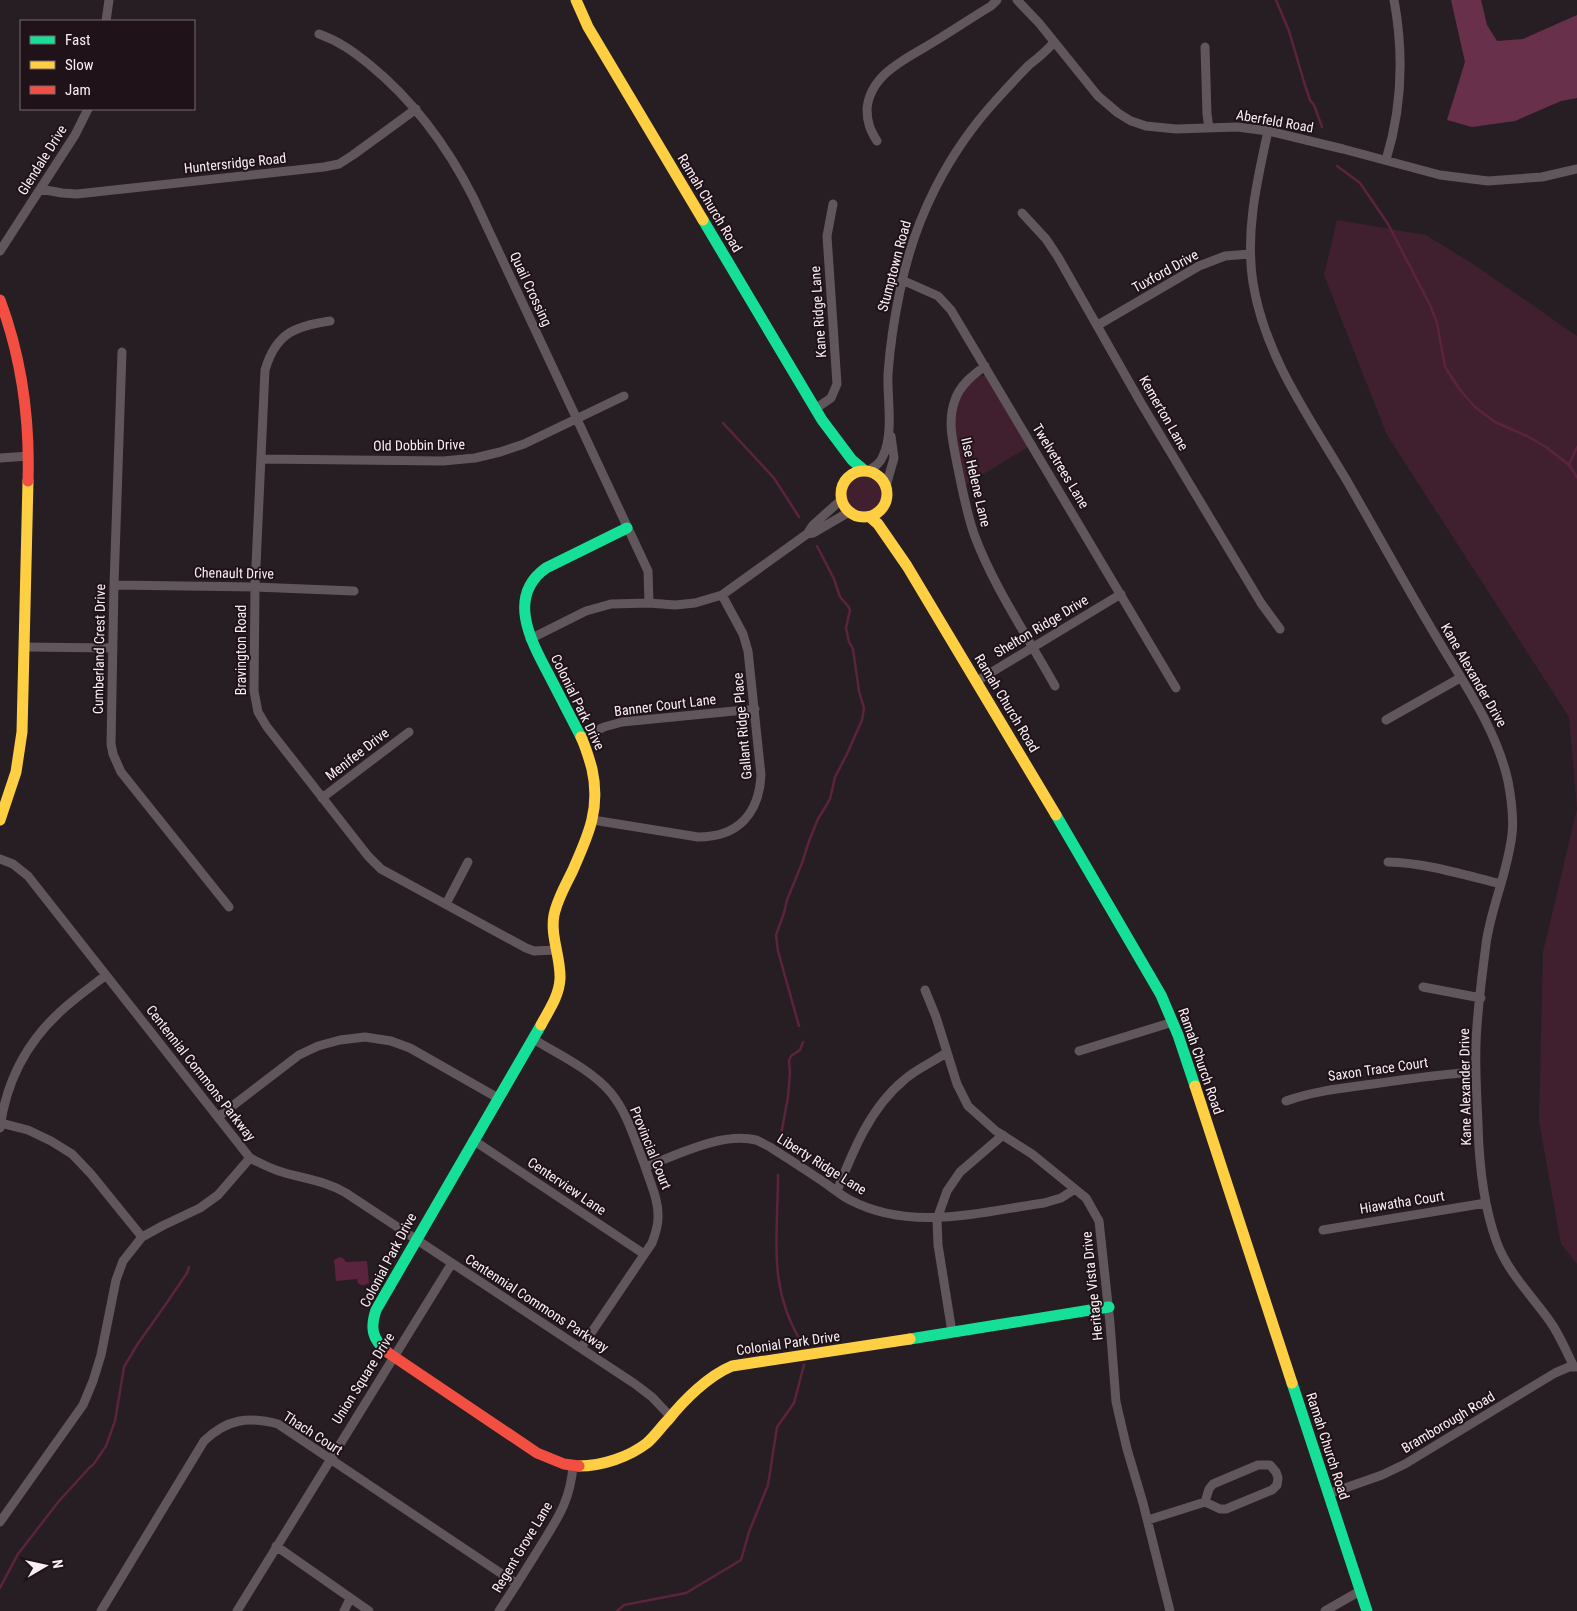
<svg xmlns="http://www.w3.org/2000/svg" width="1577" height="1611" font-family="'Roboto Condensed',sans-serif">
  <style>
    .green { fill: #40202f }
    .forest { fill: #69304c }
    .water { fill: #5c233f }
    .lines { fill: none; stroke-linecap: round; stroke-linejoin: round }
    .stream { stroke: #5c233f; stroke-width: 2.5 }
    .street { stroke: #61565b; stroke-width: 9 }
    .fast { stroke: #16e098; stroke-width: 11 }
    .slow { stroke: #ffcf43; stroke-width: 11 }
    .jam { stroke: #f24e42; stroke-width: 11 }
    .labels { text-anchor: middle; dominant-baseline: central; stroke-width: 4; stroke-linejoin: round; paint-order: stroke }
    .street-label { font-size: 14px; fill: #f9eff3; stroke: #1f1218 }
  </style>
  <rect width="100%" height="100%" fill="#261e22"/>
  <path class="green" d="M1337 220 1426 235 1473 264 1577 336V1264L1561 1244 1539 1121 1543 952 1577 809 1569 717 1387 435 1324 275Z
    M981 376H986L990 381 1028 447 965 485C959 453 943 413 969 385 973 381 976 378 981 376Z
    M841 494a23 23 0 1 1 46 0a23 23 0 1 1-46 0Z"/>
  <path class="forest" d="M1451 0H1481L1487 25 1497 41 1523 39 1577 15V98L1561 101 1515 121 1472 127 1447 120 1465 62Z"/>
  <path class="water" d="M340 1257 343 1258 346 1262 367 1261 369 1283C365 1285 362 1287 358 1283L357 1279 336 1281 334 1260Z"/>
  <g class="lines">
    <path class="stream" d="M1276 0 1289 31 1304 82 1310 100 1314 105 1322 127
      M1337 166 1360 183 1388 224 1430 305 1437 323 1445 367 1460 390 1475 407 1495 422 1527 436 1546 447 1569 465 1577 477
      M723 423 774 478 799 517
      M1569 465 1577 447
      M799 1026 778 951 776 935 784 913 787 900 802 863 809 841 818 819 830 799 835 777 847 754 862 720 864 708 859 691 853 649 849 642 846 628 850 610 848 606 840 597 834 579 817 546
      M780 1140 788 1097 790 1072 789 1061 791 1056 800 1050 803 1042
      M778 1175C778 1237 767 1285 801 1342
      M0 1588 18 1554 59 1501 90 1467 93 1465 106 1446 115 1421 124 1367 137 1345 168 1301 187 1273 189 1267
      M617 1611 624 1605 686 1593 741 1560 749 1532 768 1485 777 1427 794 1403 804 1365"/>
    <path class="street" d="M1017 0 1039 23 1098 96 1118 113 1131 121 1146 126 1176 129 1237 127 1268 131 1343 149 1440 175 1488 181 1542 177 1577 169
      M106 21 109 0
      M319 34C339 41 354 52 370 65 414 101 447 146 473 197L648 571 649 603
      M1205 47 1207 114 1209 128
      M1268 131C1257 181 1245 232 1253 283 1265 357 1310 418 1347 481 1377 533 1406 586 1437 638 1464 684 1496 728 1508 781 1511 797 1514 817 1512 834 1508 872 1491 907 1486 944 1482 977 1477 1011 1476 1044 1475 1071 1477 1098 1478 1124 1479 1164 1483 1205 1497 1243 1508 1272 1531 1295 1549 1320 1560 1335 1566 1351 1574 1367
      M877 141C870 130 867 122 867 109 870 74 906 59 932 43 952 31 971 18 991 6L997 0
      M1386 160C1402 108 1404 54 1394 0
      M40 189 62 193 77 194 324 167 339 164 353 155 416 109
      M1022 213 1046 239 1058 257 1141 403 1261 603 1280 629
      M0 251 75 135 88 109
      M902 280 938 296 951 310 1176 688
      M330 321C295 326 276 333 265 370L255 587 254 691 258 712 267 727 368 856 381 869 526 948 534 951 555 950
      M1098 325 1199 266 1225 256 1250 254
      M122 352 114 585 111 744 113 754 121 772 229 907
      M985 366C973 375 960 385 955 400 947 421 953 442 957 464 962 487 966 511 974 534 993 586 1028 637 1055 686
      M815 409 831 398 837 384 827 236 833 204
      M0 458 29 456
      M261 459 443 461 475 458 500 452 524 444 624 396
      M867 471C874 467 880 464 883 456 894 433 887 399 888 374 890 346 894 319 900 291 914 219 948 152 998 98 1008 87 1018 76 1029 65 1038 58 1047 51 1054 42
      M886 486 894 458 891 436
      M807 534 813 533 849 512
      M114 585 255 587 354 591
      M530 639 586 611 611 604 649 603 675 605 695 603 722 595 807 534 813 525 841 500
      M24 647 113 648
      M977 681 1121 594
      M1386 720 1460 678
      M581 738 604 727 622 722 755 709
      M322 798 409 732
      M593 820 698 837C738 837 759 814 761 775L748 651 743 634 722 595
      M0 859 13 864 28 876 250 1158C260 1163 271 1169 282 1172 305 1179 326 1181 346 1193L635 1384 652 1397 671 1417
      M1388 862C1427 863 1464 875 1501 884
      M446 904 468 862
      M1423 987 1481 998
      M925 990 936 1017 957 1084 968 1106 996 1131 1032 1154 1086 1198 1099 1221 1110 1323 1116 1402 1127 1449 1143 1503 1170 1611
      M533 1039C558 1054 592 1070 611 1093 628 1114 635 1141 645 1166 650 1183 659 1200 658 1218 658 1227 655 1235 652 1243L581 1348
      M1079 1051 1173 1022
      M1286 1101C1314 1091 1343 1088 1373 1084 1407 1079 1441 1074 1476 1072
      M218 1117 299 1055 318 1046 340 1040 365 1037 391 1041 410 1048 498 1098
      M1 1123 28 1130 51 1141 72 1154 91 1174 142 1237
      M0 1128C6 1082 27 1042 61 1011 75 998 91 987 106 975
      M473 1140 644 1254
      M645 1167C677 1155 721 1132 756 1140 761 1142 766 1145 770 1147 790 1160 809 1172 828 1185 835 1190 842 1196 850 1200 911 1232 980 1212 1044 1203L1061 1198 1075 1189
      M837 1191C853 1151 870 1108 904 1080 916 1069 933 1062 946 1053
      M1323 1230 1486 1203
      M952 1332 938 1245 937 1219 947 1191 960 1172 1003 1135
      M1328 1494 1382 1475 1405 1464 1555 1373 1569 1367H1577
      M1148 1520 1205 1502 1220 1509H1226L1272 1490 1277 1485 1278 1478 1276 1472 1270 1465H1258L1213 1484 1209 1489 1205 1502
      M0 1522 83 1405 93 1381 101 1355 116 1280 123 1261 142 1237 164 1225 200 1208 218 1195 250 1158
      M276 1546 369 1611
      M101 1611 204 1441C227 1419 248 1416 278 1424L517 1584
      M237 1611 452 1263
      M344 1611 350 1599
      M499 1611C512 1592 523 1574 535 1555 554 1523 570 1505 573 1466
      M1325 1611 1360 1591"/>
    <path class="fast" d="M703 220 822 420 852 460 864 470
      M581 737C571 718 561 698 551 679 534 646 504 598 546 568L627 528
      M1056 815 1161 995 1178 1035 1195 1086
      M910 1339 1109 1307
      M387 1352C372 1339 370 1328 376 1310L541 1025
      M1292 1383 1367 1611"/>
    <path class="slow" d="M576 0 588 27 703 220
      M841 494a23 23 0 1 1 46 0a23 23 0 1 1-46 0Z
      M870 517 878 524 907 566 1056 815
      M0 820 16 772 22 732 28 481
      M541 1025C549 1010 559 996 560 979 561 958 550 936 554 915 557 900 565 886 572 872 588 836 601 809 592 769 589 758 586 748 581 737
      M1195 1086 1292 1383
      M579 1466C602 1466 629 1457 647 1443 655 1436 661 1427 668 1420 684 1400 708 1376 732 1366L910 1339"/>
    <path class="jam" d="M0 300C22 359 30 418 28 481
      M387 1352 537 1453 564 1464 579 1466"/>
  </g>
  <g class="labels">
    <g class="street-label">
      <text transform="translate(1275 121) rotate(10)">Aberfeld Road</text>
      <text transform="translate(42 160) rotate(-58)">Glendale Drive</text>
      <text transform="translate(235 163) rotate(-6)">Huntersridge Road</text>
      <text transform="translate(710 203) rotate(59)">Ramah Church Road</text>
      <text transform="translate(894 266) rotate(-75)">Stumptown Road</text>
      <text transform="translate(1165 271) rotate(-29)">Tuxford Drive</text>
      <text transform="translate(531 289) rotate(65)">Quail Crossing</text>
      <text transform="translate(818 312) rotate(-94)">Kane Ridge Lane</text>
      <text transform="translate(1164 413) rotate(60)">Kemerton Lane</text>
      <text transform="translate(419 445) rotate(-1)">Old Dobbin Drive</text>
      <text transform="translate(1061 466) rotate(59)">Twelvetrees Lane</text>
      <text transform="translate(976 482) rotate(77)">Ilse Helene Lane</text>
      <text transform="translate(234 573) rotate(1)">Chenault Drive</text>
      <text transform="translate(1041 626) rotate(-31)">Shelton Ridge Drive</text>
      <text transform="translate(99 649) rotate(-89)">Cumberland Crest Drive</text>
      <text transform="translate(241 650) rotate(-90)">Bravington Road</text>
      <text transform="translate(1474 675) rotate(60)">Kane Alexander Drive</text>
      <text transform="translate(578 702) rotate(64)">Colonial Park Drive</text>
      <text transform="translate(1007 703) rotate(59)">Ramah Church Road</text>
      <text transform="translate(665 705) rotate(-7)">Banner Court Lane</text>
      <text transform="translate(742 726) rotate(-95)">Gallant Ridge Place</text>
      <text transform="translate(357 754) rotate(-38)">Menifee Drive</text>
      <text transform="translate(1201 1061) rotate(71)">Ramah Church Road</text>
      <text transform="translate(1378 1069) rotate(-8)">Saxon Trace Court</text>
      <text transform="translate(201 1073) rotate(52)">Centennial Commons Parkway</text>
      <text transform="translate(1465 1087) rotate(-91)">Kane Alexander Drive</text>
      <text transform="translate(651 1148) rotate(68)">Provincial Court</text>
      <text transform="translate(822 1164) rotate(32)">Liberty Ridge Lane</text>
      <text transform="translate(567 1186) rotate(34)">Centerview Lane</text>
      <text transform="translate(1402 1202) rotate(-9)">Hiawatha Court</text>
      <text transform="translate(388 1260) rotate(-62)">Colonial Park Drive</text>
      <text transform="translate(1092 1286) rotate(-96)">Heritage Vista Drive</text>
      <text transform="translate(537 1303) rotate(33)">Centennial Commons Parkway</text>
      <text transform="translate(788 1343) rotate(-8)">Colonial Park Drive</text>
      <text transform="translate(363 1378) rotate(-58)">Union Square Drive</text>
      <text transform="translate(1448 1422) rotate(-31)">Bramborough Road</text>
      <text transform="translate(313 1433) rotate(33)">Thach Court</text>
      <text transform="translate(1328 1446) rotate(72)">Ramah Church Road</text>
      <text transform="translate(522 1547) rotate(-59)">Regent Grove Lane</text>
    </g>
  </g>
  <rect x="20" y="20" width="175" height="90" fill="#1f1218" stroke="#766a70"/>
  <rect x="30" y="36" width="25" height="8" fill="#16e098" stroke="#766a70"/>
  <text x="65" y="45" font-size="15" fill="#f9eff3">Fast</text>
  <rect x="30" y="61" width="25" height="8" fill="#ffcf43" stroke="#766a70"/>
  <text x="65" y="70" font-size="15" fill="#f9eff3">Slow</text>
  <rect x="30" y="86" width="25" height="8" fill="#f24e42" stroke="#766a70"/>
  <text x="65" y="95" font-size="15" fill="#f9eff3">Jam</text>
  <g transform="translate(45 1566) rotate(81)" stroke="#1f1218" stroke-width="4" paint-order="stroke">
  <path d="M0-4L9 19L0 12L-9 19Z" fill="#f9eff3"/>
  <text y="-8" font-size="14" font-weight="bold" text-anchor="middle" fill="#f9eff3">N</text>
  </g>
</svg>
